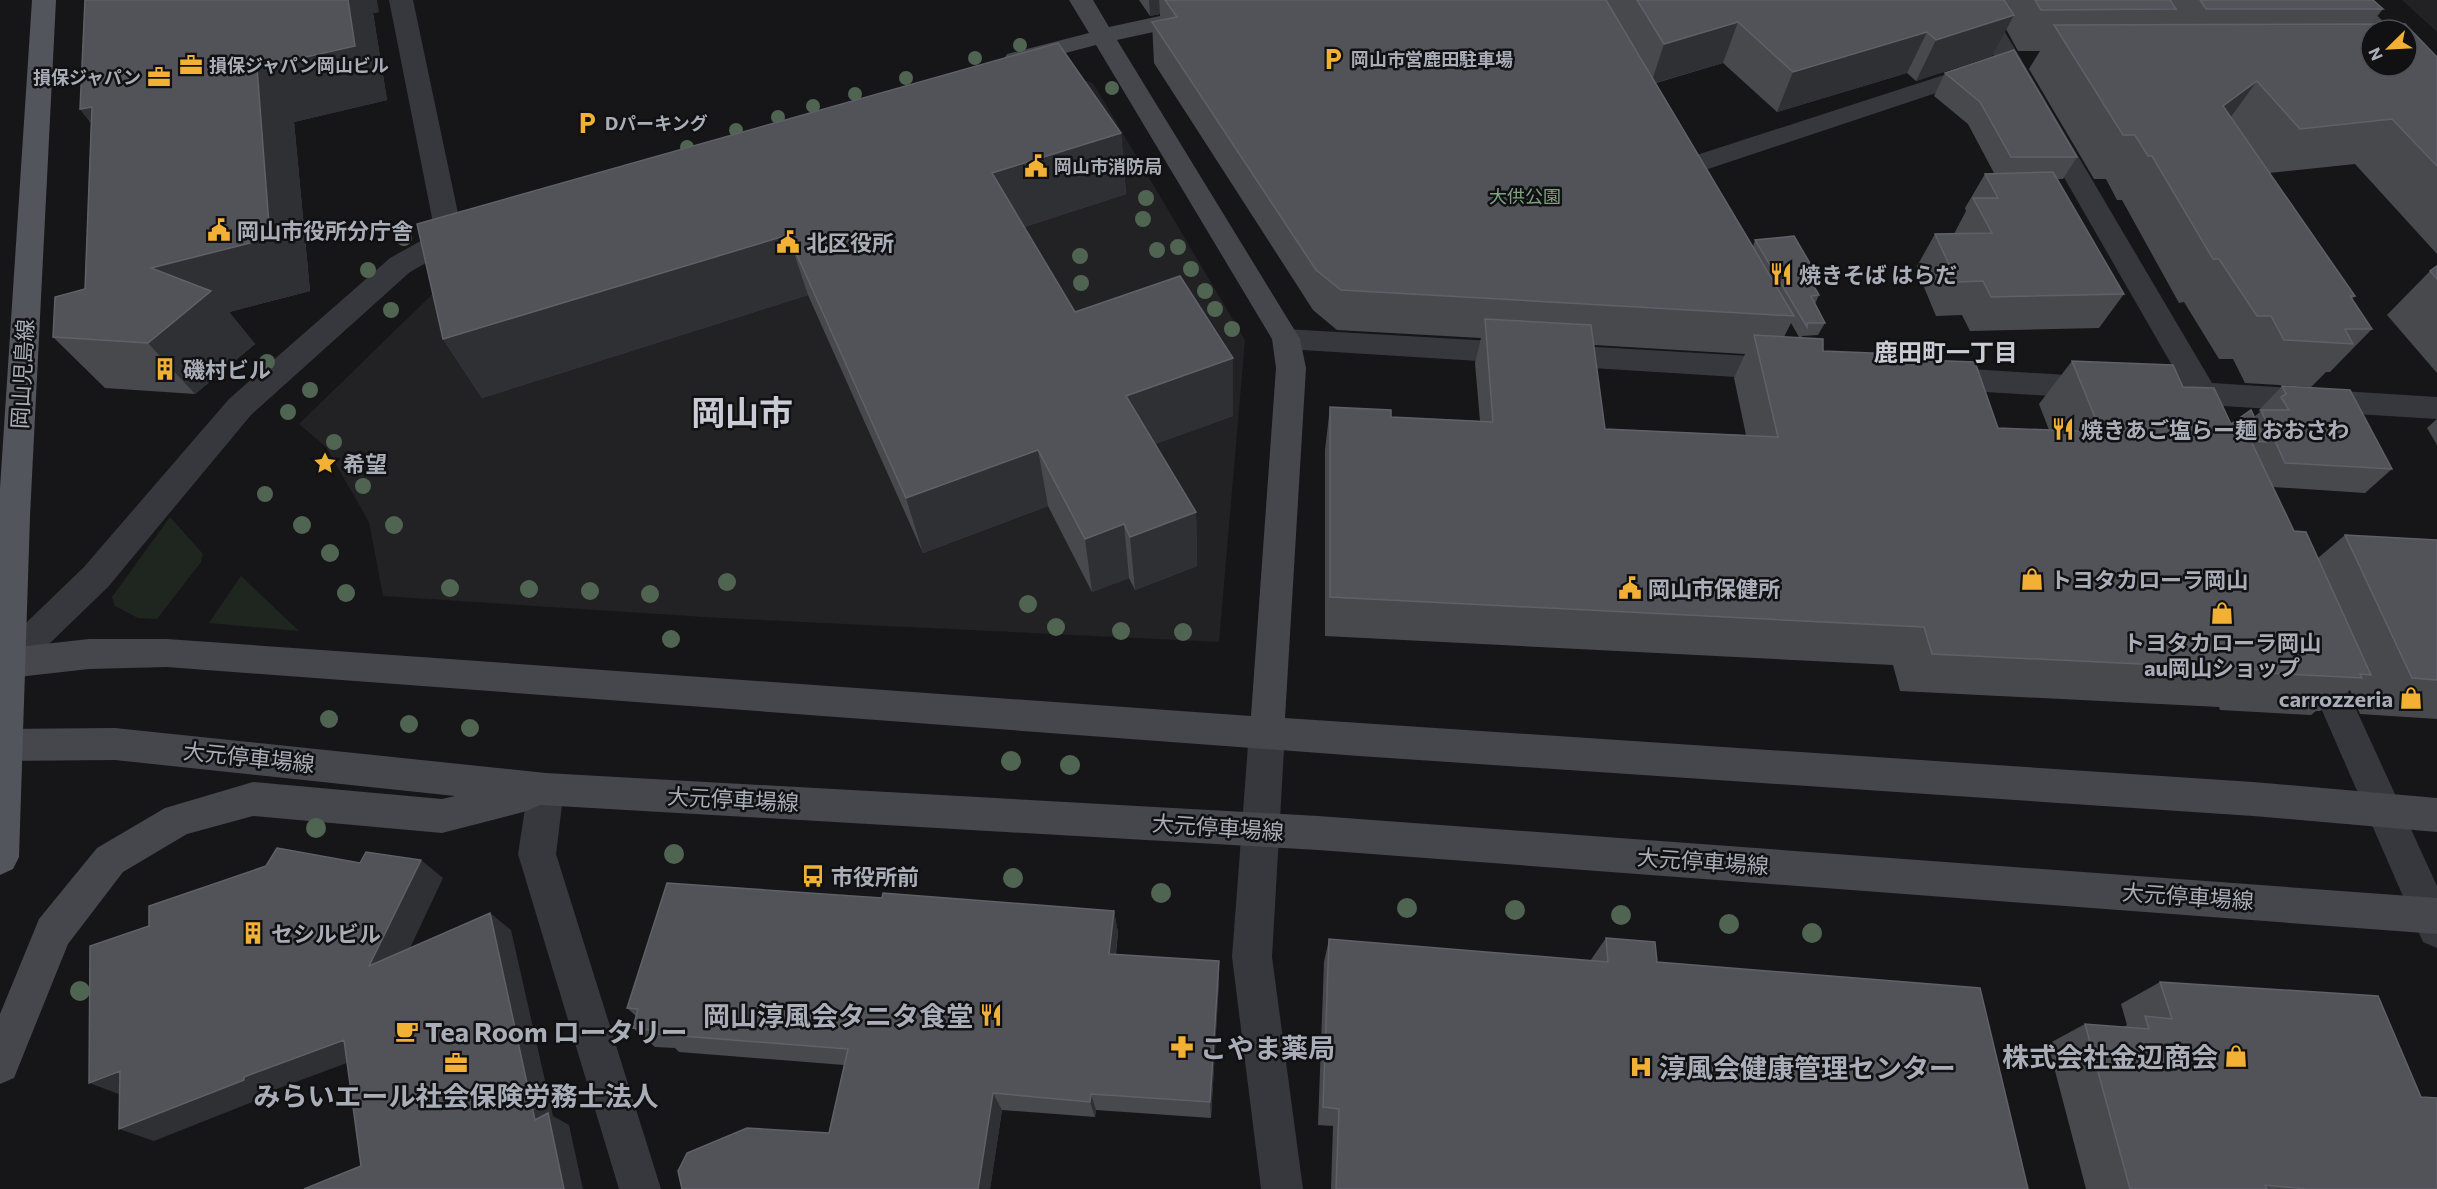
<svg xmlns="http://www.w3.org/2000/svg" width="2437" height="1189" font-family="Commissioner,'Noto Sans JP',sans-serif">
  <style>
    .built { fill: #222225 }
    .green { fill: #1e261f }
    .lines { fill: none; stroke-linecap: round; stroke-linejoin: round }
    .street { fill: #37383d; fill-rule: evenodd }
    .secondary { fill: #45474d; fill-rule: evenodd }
    .primary { fill: #53555c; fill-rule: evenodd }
    .tree { fill: #506452 }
    .wall { fill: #47494d; fill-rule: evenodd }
    .shaded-wall { fill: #2f3033 }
    .building { fill: #525359; stroke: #5f6168; stroke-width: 1.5; fill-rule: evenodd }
    .labels { text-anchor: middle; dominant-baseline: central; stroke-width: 5; stroke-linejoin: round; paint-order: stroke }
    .far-poi-label { font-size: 18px; font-weight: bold; fill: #a8adb8; stroke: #111113; text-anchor: start }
    .far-park-label { font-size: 18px; fill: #7fa381; stroke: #111113 }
    .poi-label { font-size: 22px; font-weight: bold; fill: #a8adb8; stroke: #111113; text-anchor: start }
    .street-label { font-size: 22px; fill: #a8adb8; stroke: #111113 }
    .neighbourhood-label { font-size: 24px; font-weight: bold; fill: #c9ccd4; stroke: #111113 }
    .near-poi-label { font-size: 27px; font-weight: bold; fill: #a8adb8; stroke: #111113; text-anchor: start }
    .town-label { font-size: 34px; font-weight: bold; fill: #c9ccd4; stroke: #111113 }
  </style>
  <rect width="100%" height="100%" fill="#161618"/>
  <path class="built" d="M2402 0H2437V32Z
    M1057 72 1093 83 1245 340 1219 642 720 618 383 596 369 522 326 447 299 424 453 274Z"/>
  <path class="green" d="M170 517 203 554 201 562 157 619 138 618 115 606 112 597Z
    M241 576 299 631 209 623Z"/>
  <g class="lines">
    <path class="street" d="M389 0H413L463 237 459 244 410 272 251 415 108 587 20 672 8 677 0 674V648L84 567 229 399 390 258 435 233Z
      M1962 0H1986L2212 383 2437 397V419L2223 406 2224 409 2220 417 2209 420 2198 417 2192 404 2162 400 2157 392 2162 384 2181 381Z
      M1984 62 1993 64 1996 69 1993 74 1693 174 1684 176 1675 174 1671 168 1675 162Z
      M1286 329 1785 358 1795 361 1800 369 1795 377 1785 380 1286 349 1276 346 1272 339 1276 332Z
      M1938 367 2099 377 2109 380 2114 388 2109 396 2099 399 1938 389 1928 386 1923 378 1928 370Z
      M2317 645 2329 650 2437 886V948L2423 942 2300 660 2305 650Z
      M1267 716 1279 721 1285 732 1272 957 1303 1189H1261L1232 957 1249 732 1255 721Z
      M546 773 559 777 564 789 556 854 661 1189H619L518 854 528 789 533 777Z"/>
    <path class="secondary" d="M1069 0H1093L1109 27 1234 0H1280L1276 5 1268 7 1117 40 1300 339 1306 368 1285 718 2253 782 2437 798V832L2253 816 1359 756 167 667 89 669 0 679V649L89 639H167L1251 716 1276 368 1272 339 1096 45 1016 66 1007 64 1004 59 1007 54 1089 33Z
      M2336 0H2361L2392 30H2371V34Z
      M115 728 546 773 1318 816 2437 898V934L1318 850 540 805 527 811 442 833 253 816 187 834 123 872 68 944 14 1078 0 1084V1014L39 919 97 848 165 808 253 782 442 799 455 796 115 760 0 761V729Z"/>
    <path class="primary" d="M32 0H56L30 516 19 857 13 869 0 875V488Z"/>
  </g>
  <g class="tree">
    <circle cx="1020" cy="45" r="7"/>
    <circle cx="975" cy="58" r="7"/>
    <circle cx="906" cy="78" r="7"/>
    <circle cx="1112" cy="88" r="7"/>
    <circle cx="855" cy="94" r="7"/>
    <circle cx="813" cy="106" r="7"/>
    <circle cx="778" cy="117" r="7"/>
    <circle cx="736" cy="130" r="7"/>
    <circle cx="687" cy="147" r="7"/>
    <circle cx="1129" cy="169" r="7"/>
    <circle cx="1146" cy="198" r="8"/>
    <circle cx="1143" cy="219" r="8"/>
    <circle cx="404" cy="238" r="8"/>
    <circle cx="1178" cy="247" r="8"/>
    <circle cx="1157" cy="250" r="8"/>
    <circle cx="1080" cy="256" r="8"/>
    <circle cx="1191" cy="269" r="8"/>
    <circle cx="368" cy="270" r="8"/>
    <circle cx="1081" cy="283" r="8"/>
    <circle cx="1205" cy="291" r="8"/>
    <circle cx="1215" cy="309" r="8"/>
    <circle cx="391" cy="310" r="8"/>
    <circle cx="1232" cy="329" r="8"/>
    <circle cx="267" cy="362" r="8"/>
    <circle cx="310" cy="390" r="8"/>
    <circle cx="288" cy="412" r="8"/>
    <circle cx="334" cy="442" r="8"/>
    <circle cx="363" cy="486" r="8"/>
    <circle cx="265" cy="494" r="8"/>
    <circle cx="302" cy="525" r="9"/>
    <circle cx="394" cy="525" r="9"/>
    <circle cx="330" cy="553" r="9"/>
    <circle cx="727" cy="582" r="9"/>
    <circle cx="450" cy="588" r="9"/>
    <circle cx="529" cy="589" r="9"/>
    <circle cx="590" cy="591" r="9"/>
    <circle cx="346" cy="593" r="9"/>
    <circle cx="650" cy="594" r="9"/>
    <circle cx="1028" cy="604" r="9"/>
    <circle cx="1056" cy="627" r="9"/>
    <circle cx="1121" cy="631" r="9"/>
    <circle cx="1183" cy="632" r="9"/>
    <circle cx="671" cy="639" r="9"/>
    <circle cx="329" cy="719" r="9"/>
    <circle cx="409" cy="724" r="9"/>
    <circle cx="470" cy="728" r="9"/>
    <circle cx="1011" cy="761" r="10"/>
    <circle cx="1070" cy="765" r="10"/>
    <circle cx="316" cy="828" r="10"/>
    <circle cx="674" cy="854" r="10"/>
    <circle cx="1013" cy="878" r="10"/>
    <circle cx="1161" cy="893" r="10"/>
    <circle cx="1407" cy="908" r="10"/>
    <circle cx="1515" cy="910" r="10"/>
    <circle cx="1621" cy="915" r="10"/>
    <circle cx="1729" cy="924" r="10"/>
    <circle cx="1812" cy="933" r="10"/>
    <circle cx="80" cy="991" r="10"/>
  </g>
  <path class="wall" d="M85 0 379 12 373 13 387 100 294 122 310 291 229 312 255 344 195 394 105 388 53 337 85 289 91 123 80 109Z
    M1139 0H2373L2383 9 2371 24 2437 57V254L2355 164 2269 173 2355 296 2352 299 2372 329 2330 372H2326L2311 387 2245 383 2233 359H2219L2184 302 2179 303 2122 200H2117L2106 179H2094L2029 69 2040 51H2018L2006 29 1992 56 1916 81 1907 73 1777 112 1723 63 1656 83 1753 246 1755 240 1818 277 1814 286 1819 295 1815 304 1825 323 1818 335 1802 336 1801 338 1823 351 1922 360 1998 428 2049 430 2039 404 2072 361 2183 387 2231 424 2254 417 2260 412 2259 410 2282 386 2392 469 2365 493 2273 487 2294 531 2318 558 2345 535 2437 540V719L2360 714 2350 690 2320 711H2316L2311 715 2220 710 2219 707 1900 691 1893 665 1325 636V450L1330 407 1391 417 1480 421 1475 363 1481 338 1337 330 1313 310 1154 63 1152 22 1160 20V14L1150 16ZM1791 323 1799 337H1784ZM1594 345 1745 354 1734 378 1746 435 1605 429Z
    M1945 73 2077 157 2063 179H2057L2124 294 2099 328 1970 331 1962 315 1936 316 1916 268 1935 234H1954L1966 211 1965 208 1985 174 1994 173 1968 124 1934 96Z
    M1121 133 1126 194 1024 227 1075 312 1233 358V416L1155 444 1196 512 1197 566 1135 590 1129 578 1092 592 1048 506 923 553 808 295 482 398 443 339Z
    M2437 266V373L2387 315 2430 271Z
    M2437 419V445L2427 428Z
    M882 898 1114 911 1118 933 1116 954 1219 981 1211 1118 1096 1110 1095 1117 1002 1110 990 1189H682L829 1133 844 1065 679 1052 675 1048 655 1047 633 1028 636 1016 627 1008Z
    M1606 938 1657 962 2028 1189H1331L1333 1126 1318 1125 1324 962 1329 939 1590 961Z
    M2160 982 2421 1097 2437 1189H2086L2048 1044 2085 1024 2123 1027 2127 1025 2121 1004Z"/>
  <path class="shaded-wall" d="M348 0H377L379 12 373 13 387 100 294 122 310 291 229 312 255 344 195 394 148 343 151 268 257 68Z
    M1149 0H1159L1160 14 1150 16Z
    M2014 15 1992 56 1916 81 1936 40Z
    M1738 22 1723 63 1651 84 1664 44Z
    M1927 32 1907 73 1777 112 1793 72Z
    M2257 81 2225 125 2223 106Z
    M92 107 124 163 80 109Z
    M1121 133 1126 194 1002 234 992 173Z
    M788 235 808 295 482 398 443 339Z
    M1233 358V416L1131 453 1126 396Z
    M1038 450 1048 506 923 553 906 498Z
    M1196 512 1197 566 1135 590 1130 537Z
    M1124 524 1129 578 1092 592 1085 539Z
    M421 860 443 878 394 982 369 966Z
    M1114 911 1118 933 1113 974 1109 954Z
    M490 913 511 930 553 1116 569 1125 583 1189H564L535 1120Z
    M1219 961V981L1211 1118 1210 1102Z
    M344 1040 371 1054 274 1090 275 1093 154 1141 119 1129 244 1077Z
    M120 1071 124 1096 89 1083Z
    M993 1093 1002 1110 990 1189H978Z
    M1091 1094 1096 1110 1095 1117 1090 1102Z"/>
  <path class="building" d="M85 0H348L355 46 257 68 270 238 151 268 211 291 148 343 53 337 55 297 85 289 92 107 80 109Z
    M1165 0H1606L1794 316 1341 290 1316 270 1152 22 1177 17Z
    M1637 0H2004L2014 15 1936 40 1927 32 1793 72 1738 22 1664 44Z
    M2035 0H2170L2176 9 2041 10Z
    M2200 0H2373L2383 9H2206Z
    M2405 24 2437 57V166L2392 119 2300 129 2257 81 2223 106 2355 296H2350L2372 329H2345L2353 344 2284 340 2271 316H2257L2219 259H2213L2152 156H2148L2135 135H2123L2054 25ZM2371 30H2407V66H2371Z
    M1058 43 1121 133 992 173 1075 312 1180 276 1233 358 1126 396 1196 512 1130 537 1124 524 1085 539 1038 450 906 498 788 235 443 339 417 224Z
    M2014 50 2077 157H2011L1980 102 1945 73Z
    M2053 172 2124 294 1991 297 1983 281 1957 282 1935 234 1992 233 1973 198H1998L1985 174Z
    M1794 236 1818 277 1809 278 1819 295 1811 296 1825 323H1807V327L1755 240Z
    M2437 266V279L2430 271Z
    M1485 319 1591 325 1605 429 1778 437 1754 335 1823 339V351L1920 355 1922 360 1975 362 1998 428 2101 432 2072 361 2173 365 2183 387 2214 388 2231 424 2251 410 2266 442 2251 441 2294 531 2306 532 2371 675 2360 674 2362 678 2267 673 2266 670 1932 654 1924 627 1330 597V407L1391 410V417L1493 422Z
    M2282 386 2350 390 2392 469 2285 463 2261 410H2289L2281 397 2286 394Z
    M2345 535 2437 540V680L2412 678Z
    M277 848 360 863 366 852 421 860 369 966 490 913 535 1120 548 1113 564 1189H304L361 1166 344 1040 244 1077V1080L119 1129 120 1071 89 1083 90 946 149 926V906L266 866Z
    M667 883 882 898 883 893 1114 911 1109 954 1219 961 1210 1102 1091 1094 1090 1102 993 1093 978 1189H682L678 1171 687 1153 747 1128 829 1133 848 1049 657 1034 658 1031 633 1028 638 1009 627 1008Z
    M1606 938 1655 942 1657 962 1980 988 2028 1189H1336L1339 1109 1323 1107 1329 939 1608 962Z
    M2160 982 2378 996 2421 1097 2437 1098V1189H2307L2265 1185 2267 1189H2130L2085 1024 2149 1029 2145 1016 2172 1019Z"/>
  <defs>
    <g id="parking-bare" transform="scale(1.8)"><path d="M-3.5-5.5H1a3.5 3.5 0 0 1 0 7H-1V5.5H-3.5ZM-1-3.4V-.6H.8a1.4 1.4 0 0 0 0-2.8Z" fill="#f2b134" stroke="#111113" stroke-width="2.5" paint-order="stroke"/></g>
    <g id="office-bare" transform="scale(1.8)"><path d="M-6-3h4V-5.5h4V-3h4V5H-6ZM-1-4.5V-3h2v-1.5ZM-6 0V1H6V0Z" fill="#f2b134" stroke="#111113" stroke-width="2.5" paint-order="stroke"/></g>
    <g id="civic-bare" transform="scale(1.8)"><path d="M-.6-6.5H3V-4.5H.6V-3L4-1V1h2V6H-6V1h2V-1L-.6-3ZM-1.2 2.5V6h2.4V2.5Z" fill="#f2b134" stroke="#111113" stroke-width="2.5" paint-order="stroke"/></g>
    <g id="restaurant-bare" transform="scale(1.8)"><path d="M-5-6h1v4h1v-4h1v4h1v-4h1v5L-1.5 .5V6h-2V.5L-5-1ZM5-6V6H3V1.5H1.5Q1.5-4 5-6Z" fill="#f2b134" stroke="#111113" stroke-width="2.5" paint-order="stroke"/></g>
    <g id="building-bare" transform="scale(1.8)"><path d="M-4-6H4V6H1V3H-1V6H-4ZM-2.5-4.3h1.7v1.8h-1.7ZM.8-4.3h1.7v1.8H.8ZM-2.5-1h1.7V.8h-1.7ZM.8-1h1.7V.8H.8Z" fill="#f2b134" stroke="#111113" stroke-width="2.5" paint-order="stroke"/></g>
    <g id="sight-bare" transform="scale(1.8)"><path d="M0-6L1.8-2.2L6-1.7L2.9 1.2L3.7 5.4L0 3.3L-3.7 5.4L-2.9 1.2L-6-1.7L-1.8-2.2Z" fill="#f2b134" stroke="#111113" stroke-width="2.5" paint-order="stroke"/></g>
    <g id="shop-bare" transform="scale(1.8)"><path d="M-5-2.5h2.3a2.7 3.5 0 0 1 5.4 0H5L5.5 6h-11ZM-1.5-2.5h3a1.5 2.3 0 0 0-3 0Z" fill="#f2b134" stroke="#111113" stroke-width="2.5" paint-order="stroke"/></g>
    <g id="bus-bare" transform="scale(1.8)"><path d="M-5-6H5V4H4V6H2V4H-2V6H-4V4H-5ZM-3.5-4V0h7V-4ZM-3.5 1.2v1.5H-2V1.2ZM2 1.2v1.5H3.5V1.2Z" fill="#f2b134" stroke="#111113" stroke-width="2.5" paint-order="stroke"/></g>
    <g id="cafe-bare" transform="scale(1.8)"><path d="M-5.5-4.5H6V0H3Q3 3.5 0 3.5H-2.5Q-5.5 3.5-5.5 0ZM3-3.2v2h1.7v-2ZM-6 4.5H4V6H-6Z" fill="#f2b134" stroke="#111113" stroke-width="2.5" paint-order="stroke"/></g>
    <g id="pharmacy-bare" transform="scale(1.8)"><path d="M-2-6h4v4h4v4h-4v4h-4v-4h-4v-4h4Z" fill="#f2b134" stroke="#111113" stroke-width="2.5" paint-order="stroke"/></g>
    <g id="hospital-bare" transform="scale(1.8)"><path d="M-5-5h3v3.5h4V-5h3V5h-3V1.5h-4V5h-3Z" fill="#f2b134" stroke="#111113" stroke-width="2.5" paint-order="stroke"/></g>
  </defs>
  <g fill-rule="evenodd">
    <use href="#parking-bare" x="1333" y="59"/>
    <use href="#office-bare" x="191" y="65"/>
    <use href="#office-bare" x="159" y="77"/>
    <use href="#parking-bare" x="587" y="123"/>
    <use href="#civic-bare" x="1036" y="166"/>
    <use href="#civic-bare" x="219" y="230"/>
    <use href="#civic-bare" x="788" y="242"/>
    <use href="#restaurant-bare" x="1781" y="274"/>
    <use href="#building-bare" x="165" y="369"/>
    <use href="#restaurant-bare" x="2063" y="429"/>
    <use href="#sight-bare" x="325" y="463"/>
    <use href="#shop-bare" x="2032" y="579"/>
    <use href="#civic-bare" x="1630" y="588"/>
    <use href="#shop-bare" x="2222" y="613"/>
    <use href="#shop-bare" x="2411" y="698"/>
    <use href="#bus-bare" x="813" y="876"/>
    <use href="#building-bare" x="253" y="933"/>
    <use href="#restaurant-bare" x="991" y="1015"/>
    <use href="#cafe-bare" x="407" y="1031"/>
    <use href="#pharmacy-bare" x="1182" y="1047"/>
    <use href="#shop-bare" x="2236" y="1056"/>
    <use href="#office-bare" x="456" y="1063"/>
    <use href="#hospital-bare" x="1641" y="1067"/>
  </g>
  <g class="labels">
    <g class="far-poi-label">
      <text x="1351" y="59">岡山市営鹿田駐車場</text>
      <text x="209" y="65">損保ジャパン岡山ビル</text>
      <text x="141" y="77" text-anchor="end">損保ジャパン</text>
      <text x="605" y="123">Dパーキング</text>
      <text x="1054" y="166">岡山市消防局</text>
    </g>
    <g class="far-park-label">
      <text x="1525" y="196">大供公園</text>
    </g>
    <g class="poi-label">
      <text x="237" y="230">岡山市役所分庁舎</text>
      <text x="806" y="242">北区役所</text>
      <text x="1799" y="274">焼きそば はらだ</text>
      <text x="183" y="369">磯村ビル</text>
      <text x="2081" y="429">焼きあご塩らー麺 おおさわ</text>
      <text x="343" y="463">希望</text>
      <text x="2050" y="579">トヨタカローラ岡山</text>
      <text x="1648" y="588">岡山市保健所</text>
      <text x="2222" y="642" text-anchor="middle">トヨタカローラ岡山<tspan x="2222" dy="25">au岡山ショップ</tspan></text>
      <text x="2393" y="698" text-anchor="end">carrozzeria</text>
      <text x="831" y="876">市役所前</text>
      <text x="271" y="933">セシルビル</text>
    </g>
    <g class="street-label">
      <text transform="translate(22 374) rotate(-87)">岡山児島線</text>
      <text transform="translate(249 757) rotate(6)">大元停車場線</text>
      <text transform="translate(733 799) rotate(3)">大元停車場線</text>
      <text transform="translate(1218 827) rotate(4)">大元停車場線</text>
      <text transform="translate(1703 861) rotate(4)">大元停車場線</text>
      <text transform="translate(2188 896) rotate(4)">大元停車場線</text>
    </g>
    <g class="neighbourhood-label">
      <text x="1946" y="351">鹿田町一丁目</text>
    </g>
    <g class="near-poi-label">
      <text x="973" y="1015" text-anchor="end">岡山淳風会タニタ食堂</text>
      <text x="425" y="1031">Tea Room ロータリー</text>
      <text x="1200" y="1047">こやま薬局</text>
      <text x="2218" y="1056" text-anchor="end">株式会社金辺商会</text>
      <text x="1659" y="1067">淳風会健康管理センター</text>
      <text x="456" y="1095" text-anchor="middle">みらいエール社会保険労務士法人</text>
    </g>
    <g class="town-label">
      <text x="742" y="411">岡山市</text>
    </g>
  </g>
  <g transform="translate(2389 48) rotate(246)"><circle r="28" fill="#111113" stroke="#4d4f55" stroke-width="1.5"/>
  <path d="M0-4.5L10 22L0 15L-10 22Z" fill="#f2b134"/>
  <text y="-9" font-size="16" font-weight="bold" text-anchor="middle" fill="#a8adb8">N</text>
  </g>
</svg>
